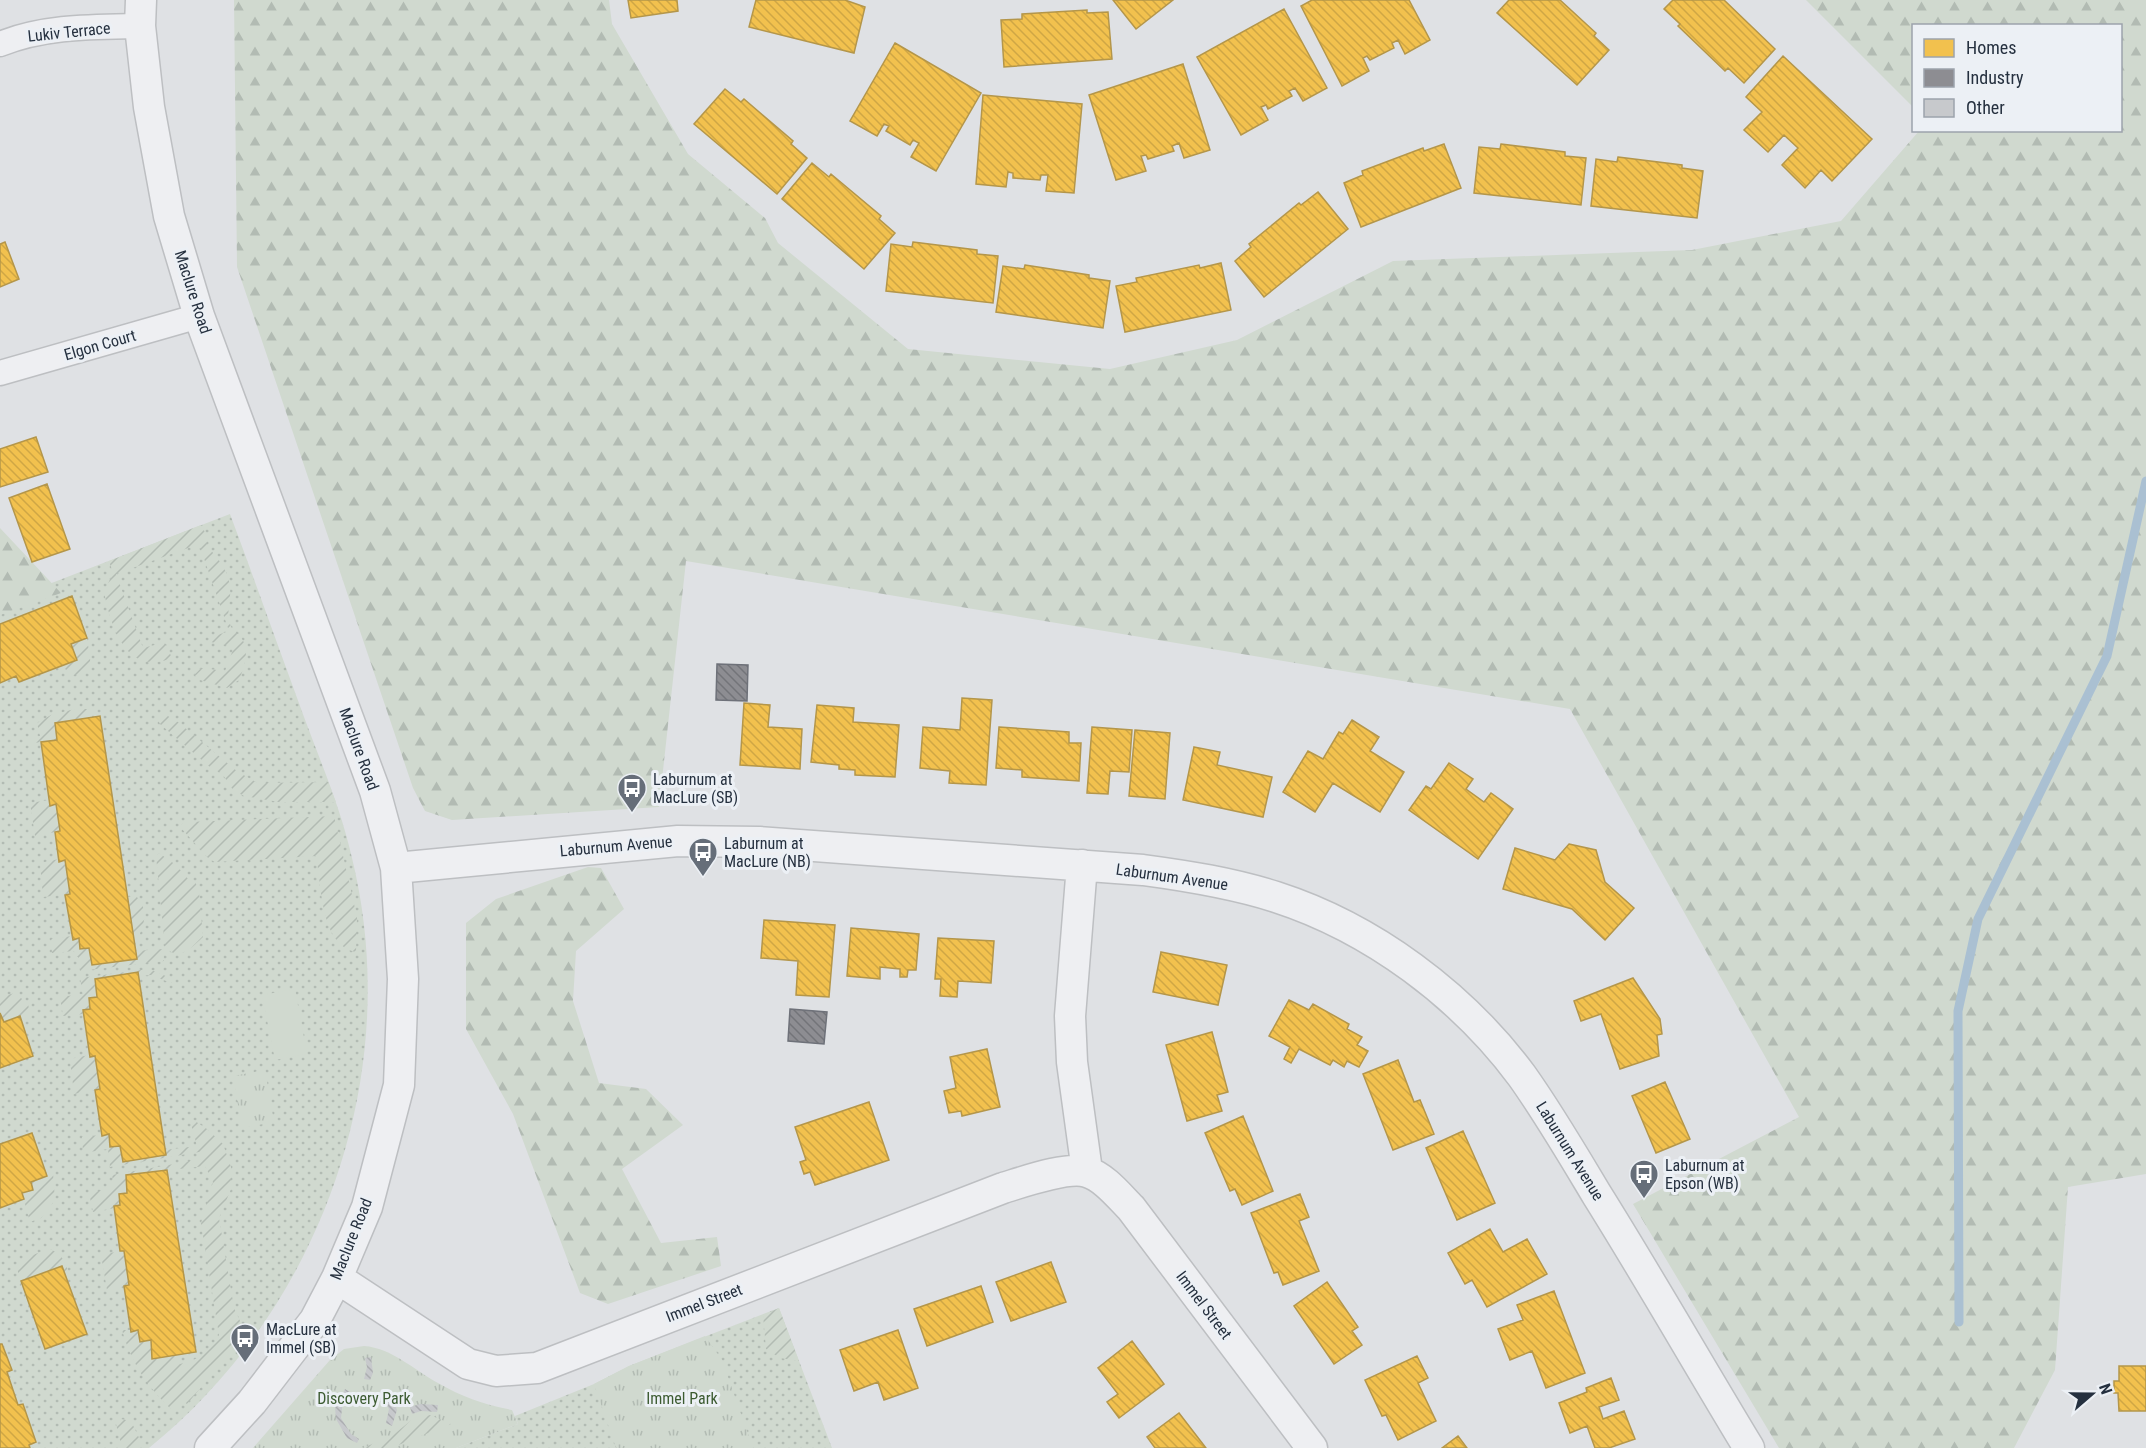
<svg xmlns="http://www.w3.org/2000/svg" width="2146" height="1448" font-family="'Roboto Condensed',sans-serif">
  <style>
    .grass { fill: url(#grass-dots) }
    .forest { fill: url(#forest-firs) }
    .park { fill: url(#park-tufts) }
    .garden { fill: url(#garden-furrows) }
    .pitch { fill: #d0d9cf }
    .homes { fill: url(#homes-back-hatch); stroke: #b4964a; stroke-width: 1.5 }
    .industry { fill: url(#industry-back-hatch); stroke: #6e7179; stroke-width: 1.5 }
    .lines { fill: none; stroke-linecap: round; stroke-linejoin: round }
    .stream { stroke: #aac0d2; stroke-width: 9 }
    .building { fill: url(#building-back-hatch) }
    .minor-casing { stroke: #bdbfc2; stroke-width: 27 }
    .tertiary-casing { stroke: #bdbfc2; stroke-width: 33 }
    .minor { stroke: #eeeff2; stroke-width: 24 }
    .tertiary { stroke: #eeeff2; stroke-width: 30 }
    .labels { text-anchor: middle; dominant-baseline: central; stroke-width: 6; stroke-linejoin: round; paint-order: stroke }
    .street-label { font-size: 16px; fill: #25303f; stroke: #ecf0f5 }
    .poi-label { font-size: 16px; fill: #25303f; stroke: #ecf0f5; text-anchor: start }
    .park-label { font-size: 16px; fill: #3c5b31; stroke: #ecf0f5 }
  </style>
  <defs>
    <pattern id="grass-dots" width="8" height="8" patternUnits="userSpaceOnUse" patternTransform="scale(1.5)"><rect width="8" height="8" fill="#d0d9cf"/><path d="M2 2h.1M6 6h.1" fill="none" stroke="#b2bbb3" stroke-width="1.8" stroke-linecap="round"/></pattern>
    <pattern id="forest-firs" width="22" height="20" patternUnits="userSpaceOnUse" patternTransform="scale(1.5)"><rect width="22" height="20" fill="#d0d9cf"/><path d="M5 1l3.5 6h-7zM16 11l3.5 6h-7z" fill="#b2bbb3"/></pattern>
    <pattern id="park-tufts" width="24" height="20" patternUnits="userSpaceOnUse" patternTransform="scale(1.5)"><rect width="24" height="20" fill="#d0d9cf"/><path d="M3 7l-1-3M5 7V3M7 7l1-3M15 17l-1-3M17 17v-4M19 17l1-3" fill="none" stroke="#b2bbb3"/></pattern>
    <pattern id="garden-furrows" width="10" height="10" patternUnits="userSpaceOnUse" patternTransform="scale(1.5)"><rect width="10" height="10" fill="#d0d9cf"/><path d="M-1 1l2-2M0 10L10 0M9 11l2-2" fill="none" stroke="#b2bbb3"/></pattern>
    <pattern id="homes-back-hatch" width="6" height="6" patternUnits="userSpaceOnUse" patternTransform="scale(1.5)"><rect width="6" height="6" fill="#f2c14e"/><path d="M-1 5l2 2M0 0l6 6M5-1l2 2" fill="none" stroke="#cfa645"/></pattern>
    <pattern id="industry-back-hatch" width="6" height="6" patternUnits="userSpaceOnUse" patternTransform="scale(1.5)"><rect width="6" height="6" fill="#8d8d92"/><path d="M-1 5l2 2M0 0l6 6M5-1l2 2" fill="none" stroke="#737479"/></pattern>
    <pattern id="building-back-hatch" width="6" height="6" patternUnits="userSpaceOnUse" patternTransform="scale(1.5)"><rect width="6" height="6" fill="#c7c9cc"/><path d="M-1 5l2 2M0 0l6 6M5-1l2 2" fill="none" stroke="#abadb0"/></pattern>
  </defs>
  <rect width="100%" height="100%" fill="#dfe1e4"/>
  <path class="grass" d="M230 514C255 581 279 649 304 717 321 763 341 809 352 858 405 1074 321 1309 149 1448H0V603Z
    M779 1308 832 1448H456L518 1424 515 1416 594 1384 629 1366Z"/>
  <path class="forest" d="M234 0H609L612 24 688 154 765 218 778 243 908 349 1110 369 1237 340 1393 261 1692 250 1841 221 1919 131 2120 130V26H1914L1913 107 1806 0H2146V1174L2068 1187 2055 1370 2014 1448H1779L1633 1204 1799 1117 1570 709 686 561 659 807 452 820 425 811 413 788 237 267Z
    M0 528 61 593 0 615Z
    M588 867 601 868 624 909 576 951 573 1001 599 1083 646 1089 683 1125 622 1169 661 1243 717 1237 721 1266 608 1304 580 1293 513 1114 466 1029V923L496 899Z"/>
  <path class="park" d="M265 1070 274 1122 242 1128 233 1076Z
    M705 1336 722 1360 753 1448H616L594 1384 629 1366Z
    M364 1346C392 1348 414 1370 438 1383 462 1397 485 1405 512 1410L518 1424 456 1448H253L330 1360 344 1349Z"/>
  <path class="garden" d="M201 525 207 536V546C220 560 232 575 230 596 229 605 227 615 230 624 232 631 238 633 242 639 250 651 244 668 239 680L227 688 200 680 194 675 201 668 225 671 234 647 211 642 212 637 229 631 199 544 116 574 143 648 162 643 167 646 171 656 169 659C125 675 111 626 104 592L113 573 109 561Z
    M87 638C88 651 95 663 84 675H69L63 665 77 660 71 644Z
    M75 709H91L92 717 55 723 57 740 26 744 27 740 40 736 37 723 51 715Z
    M161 712 178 722 238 772 258 783 328 782 336 802H279L244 796 233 790 221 772 211 768 160 724 156 716Z
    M49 800 50 805 56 804 60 831 35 836 30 803Z
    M334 816 357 917 356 952C320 945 322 886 316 856L215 862 209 859 181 828 182 824 189 822Z
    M159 853 176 865 189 880 195 881 199 892 203 937C191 948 179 962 165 947L156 856Z
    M59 859 65 860 70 894 43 897 40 863Z
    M136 896C151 912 143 927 135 945L127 897Z
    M72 936 73 939 79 938 80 949 89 948 92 965 136 959 135 951 163 949 164 961 80 971 78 957H75L74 951 52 953 51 939Z
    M149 969 173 979 171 983 151 975 139 976 138 973 95 979 97 997 89 998 90 1009 83 1010V1014L63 1016 60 997 83 994 80 978Z
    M15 993 28 1004 31 1018 21 1021 20 1016 4 1022 0 1013V997Z
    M89 1055 95 1056 100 1089 74 1094 70 1059Z
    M189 1117 207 1129 223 1144 231 1167V1189L219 1218 234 1308 246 1334 187 1404 183 1401 173 1411C148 1388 131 1363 122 1330H138L140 1342 151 1340 153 1359 178 1355 180 1364C197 1361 211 1351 219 1335L201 1223 213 1182 205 1166 127 1175V1193L119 1194 120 1205 114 1206 115 1208 93 1212 89 1193 114 1188 112 1175 202 1159 199 1152 110 1167 108 1149 83 1153 82 1137 109 1134 110 1147 120 1146 123 1162 165 1155V1150L197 1146Z
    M53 1173 55 1200 41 1218 30 1222 22 1193 33 1189 31 1182Z
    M48 1249C61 1251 71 1267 67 1280L62 1266 21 1281 45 1349 20 1286 17 1265 23 1259Z
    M120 1251H124L129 1285 107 1290 101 1255Z
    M779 1308 799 1361 780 1358 766 1349 763 1315Z
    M430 1415 451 1424 391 1448H363L393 1435 413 1419Z
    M121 1419 131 1421 142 1444 137 1448H122L115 1420Z"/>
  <path class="pitch" d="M295 989 307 1054 275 1060 262 995Z"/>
  <path class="homes" d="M628 0H677L678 11 631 18Z
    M756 0H845L865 7 854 53 749 27Z
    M1113 0H1173L1136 29Z
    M1312 0H1409L1430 40 1405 54 1398 40 1392 43 1394 48 1370 60 1367 56 1363 58 1369 71 1342 86 1301 6Z
    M1509 0H1560L1596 33 1594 36 1609 50 1577 85 1497 13Z
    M1673 0H1724L1775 49 1744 83 1728 68 1725 71 1678 26 1680 24 1664 9Z
    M1284 9 1327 88 1303 101 1295 88 1289 91 1292 96 1268 109 1266 105 1261 107 1268 120 1241 135 1197 57Z
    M1087 10V13L1108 12 1112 59 1004 67 1001 20 1022 19V14Z
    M895 43 981 93 936 171 911 157 919 143 913 140 910 145 886 131 889 126 884 124 877 136 850 121Z
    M1783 56 1872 139 1832 181 1821 170 1805 188 1782 165 1798 148 1784 135 1768 152 1744 130 1762 112 1746 97Z
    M1183 64 1210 150 1184 158 1179 143 1172 146 1174 151 1148 159 1146 155 1141 156 1146 171 1116 180 1089 95Z
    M725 89 741 102 744 99 793 141 791 144 807 158 777 194 694 124Z
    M983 95 1082 104 1074 193 1046 191 1048 175H1041L1040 180 1013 178V173L1008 172 1006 187 976 184Z
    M1444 144 1461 188 1361 227 1344 183 1363 175 1362 171 1423 148 1424 151Z
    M1501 144 1565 152V156L1586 158 1581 205 1474 193 1479 147 1500 149Z
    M1618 157 1682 165V168L1703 171 1697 218 1591 206 1596 159 1617 162Z
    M812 163 829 177 831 174 881 216 879 219 895 233 864 269 782 199Z
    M1318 192 1348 229 1264 297 1235 261 1251 247 1249 244 1299 203 1301 205Z
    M5 242 19 279 0 287V244Z
    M913 242 977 250V254L998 256 993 303 886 291 891 244 912 247Z
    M1221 263 1231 310 1125 332 1116 286 1137 282 1136 278 1199 265 1200 268Z
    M1025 265 1089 275V278L1110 281 1103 328 996 312 1003 266 1024 269Z
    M36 437 48 472 0 487V449Z
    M47 484 70 549 32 562 9 498Z
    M72 596 87 638 71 644 77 660 19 682 16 676 0 683V624Z
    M962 698 992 700 986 785 949 783 950 771 920 768 923 727 960 730Z
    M744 703 770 705 768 727 802 729 800 769 740 765Z
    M817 705 854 708 853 722 899 725 895 777 855 775V770L839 769V765L811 762Z
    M100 716 137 959 92 965 89 948 80 949 79 938 73 940 65 895 70 894 65 860 59 862 55 832 60 831 56 804 50 806 41 742 57 740 55 723Z
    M1352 720 1379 737 1370 751 1404 772 1380 812 1333 783 1315 812 1283 792 1308 751 1323 759 1339 732 1343 734Z
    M999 727 1069 732V743H1081L1079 781 1022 777V770L996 768Z
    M1092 727 1132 730 1129 772 1110 771 1108 794 1087 793Z
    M1135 730 1170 733 1165 799 1129 796Z
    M1194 747 1220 752 1217 765 1272 777 1263 817 1183 800Z
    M1449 763 1473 779 1466 789 1484 802 1491 793 1513 809 1478 859 1409 810 1426 786 1431 789Z
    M1569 844 1596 850 1605 882 1634 908 1605 940 1572 909 1503 889 1515 848 1555 860Z
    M764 920 835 925 829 997 796 995 798 961 761 958Z
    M851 928 919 934 916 970H908L907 977H900V969L880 967V979L847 976Z
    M938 938 994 941 991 983 958 981 957 997 940 996 941 979H935Z
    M1161 952 1227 965 1218 1005 1153 992Z
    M138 972 166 1155 123 1162 120 1146 110 1147 109 1134 102 1136 95 1090 100 1089 95 1056 90 1057 83 1010 90 1009 89 998 97 997 95 979Z
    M1633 978 1660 1019 1662 1034 1657 1035 1659 1056 1620 1069 1601 1014 1581 1021 1574 1001Z
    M1289 1000 1309 1010 1313 1004 1349 1024 1347 1029 1362 1037 1357 1045 1368 1051 1359 1067 1347 1061 1344 1067 1333 1060 1330 1065 1299 1049 1291 1063 1284 1059 1290 1047 1269 1036Z
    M0 1013 4 1022 20 1016 33 1056 0 1068Z
    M1212 1032 1228 1092 1217 1095 1222 1111 1187 1121 1166 1045Z
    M987 1049 1000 1107 962 1116 961 1111 949 1113 944 1091 956 1088 950 1057Z
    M1398 1060 1414 1102 1420 1100 1434 1134 1393 1150 1363 1074Z
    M1665 1082 1690 1139 1656 1153 1632 1096Z
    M869 1102 889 1160 815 1185 810 1172 804 1174 800 1162 806 1160 795 1127Z
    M1243 1116 1273 1191 1242 1205 1235 1189 1230 1191 1205 1133Z
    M1463 1131 1495 1203 1457 1220 1426 1148Z
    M32 1133 47 1176 31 1182 33 1190 22 1193 24 1199 0 1208V1144Z
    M167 1170 196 1352 152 1359 151 1340 140 1342 138 1330 131 1332 124 1286 129 1285 124 1251H120L114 1206 120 1205 119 1194 127 1193 126 1175Z
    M1300 1194 1309 1217 1299 1221 1319 1271 1283 1285 1278 1272 1274 1273 1251 1213Z
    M1490 1229 1503 1252 1527 1239 1547 1274 1487 1307 1472 1280 1465 1284 1448 1253Z
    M1051 1262 1066 1302 1011 1321 996 1282Z
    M62 1266 87 1334 45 1349 21 1281Z
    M1327 1282 1358 1327 1352 1331 1362 1345 1334 1364 1294 1306Z
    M981 1286 993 1322 927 1346 914 1309Z
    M1554 1291 1585 1373 1546 1388 1532 1351 1510 1360 1498 1329 1523 1320 1517 1305Z
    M898 1330 918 1388 884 1400 878 1382 854 1391 840 1350Z
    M1132 1341 1164 1384 1119 1418 1107 1402 1118 1394 1098 1368Z
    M0 1344H2L12 1370 7 1372 18 1405 23 1404 36 1442 29 1445 30 1448H0Z
    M1417 1356 1428 1378 1418 1383 1436 1421 1398 1440 1386 1415 1382 1416 1365 1380Z
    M2119 1366H2146V1411H2119L2118 1393H2114V1381H2119Z
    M1611 1378 1619 1400 1599 1407 1603 1419 1624 1411 1635 1439 1609 1448H1595L1587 1426 1570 1433 1559 1403 1587 1392 1586 1388Z
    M1179 1413 1206 1448H1155L1147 1437Z
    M1458 1436 1467 1448H1442Z"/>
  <path class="industry" d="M717 664 748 665 747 701 716 700Z
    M790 1009 827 1012 824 1044 788 1041Z"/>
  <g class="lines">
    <path class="stream" d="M1959 1322 1958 1011 1978 919 2107 656 2146 481"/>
  </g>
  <path class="building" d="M371 1357 373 1373 370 1380 364 1379 367 1367 365 1358Z
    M345 1389 350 1392 343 1400 341 1418 351 1434 359 1439 357 1443 347 1438 336 1419 335 1408Z
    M386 1390 392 1396 397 1410 392 1426 386 1423 389 1409 381 1396Z
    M420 1404 438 1405 437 1412 421 1411 412 1414 410 1407Z"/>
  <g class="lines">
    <g class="minor-casing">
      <path id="minor" d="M0 44C45 26 92 27 140 26
        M0 373 199 316"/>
    </g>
    <g class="tertiary-casing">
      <path id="tertiary" d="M141 0 140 26 149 107 169 216 199 316 375 791 396 868 403 979 399 1085 367 1207 337 1278 315 1320 252 1402 210 1448
        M1082 865 1070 1016 1072 1062 1087 1171
        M396 868 678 841 759 842 1143 870C1188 876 1232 883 1276 897 1372 928 1462 995 1522 1076 1549 1114 1573 1155 1597 1195 1649 1278 1698 1364 1749 1448
        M337 1278 468 1364 496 1371 537 1368 1003 1188C1023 1182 1068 1166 1087 1172 1104 1177 1119 1196 1131 1208L1312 1448"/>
    </g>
    <use href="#minor" class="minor"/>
    <use href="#tertiary" class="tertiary"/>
  </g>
  <defs>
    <g id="bus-pin" transform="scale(1.5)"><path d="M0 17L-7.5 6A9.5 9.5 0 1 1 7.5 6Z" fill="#666e79" stroke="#ecf0f5"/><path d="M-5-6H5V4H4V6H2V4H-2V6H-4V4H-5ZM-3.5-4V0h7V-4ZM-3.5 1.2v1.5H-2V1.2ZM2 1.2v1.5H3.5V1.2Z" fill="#fff"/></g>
  </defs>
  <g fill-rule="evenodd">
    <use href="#bus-pin" x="632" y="788"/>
    <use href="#bus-pin" x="703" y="852"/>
    <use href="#bus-pin" x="1644" y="1174"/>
    <use href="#bus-pin" x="245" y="1338"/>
  </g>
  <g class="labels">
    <g class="street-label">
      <text transform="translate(69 32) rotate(-6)">Lukiv Terrace</text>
      <text transform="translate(193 292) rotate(72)">Maclure Road</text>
      <text transform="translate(100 345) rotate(-16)">Elgon Court</text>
      <text transform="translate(359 749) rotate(70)">Maclure Road</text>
      <text transform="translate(616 846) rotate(-5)">Laburnum Avenue</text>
      <text transform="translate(1172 877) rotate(8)">Laburnum Avenue</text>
      <text transform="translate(1570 1151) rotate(58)">Laburnum Avenue</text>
      <text transform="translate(351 1239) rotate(-68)">Maclure Road</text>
      <text transform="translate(704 1303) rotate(-21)">Immel Street</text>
      <text transform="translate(1204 1305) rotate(53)">Immel Street</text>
    </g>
    <g class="poi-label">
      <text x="653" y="779">Laburnum at<tspan x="653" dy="18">MacLure (SB)</tspan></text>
      <text x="724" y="843">Laburnum at<tspan x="724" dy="18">MacLure (NB)</tspan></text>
      <text x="1665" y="1165">Laburnum at<tspan x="1665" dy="18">Epson (WB)</tspan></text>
      <text x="266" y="1329">MacLure at<tspan x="266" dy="18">Immel (SB)</tspan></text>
    </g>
    <g class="park-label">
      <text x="364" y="1398">Discovery Park</text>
      <text x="682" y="1398">Immel Park</text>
    </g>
  </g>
  <rect x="1912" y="24" width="210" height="108" fill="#ecf0f5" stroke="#9ca3ac" stroke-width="1.5"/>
  <rect x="1924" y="39" width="30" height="18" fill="#f2c14e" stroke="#9ca3ac" stroke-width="1.5"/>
  <text x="1966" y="54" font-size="18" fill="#25303f">Homes</text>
  <rect x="1924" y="69" width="30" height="18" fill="#8d8d92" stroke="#9ca3ac" stroke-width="1.5"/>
  <text x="1966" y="84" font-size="18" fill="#25303f">Industry</text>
  <rect x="1924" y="99" width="30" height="18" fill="#c7c9cc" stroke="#9ca3ac" stroke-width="1.5"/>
  <text x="1966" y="114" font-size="18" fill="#25303f">Other</text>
  <g transform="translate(2092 1394) rotate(70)" stroke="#ecf0f5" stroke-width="4.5" paint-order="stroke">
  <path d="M0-4.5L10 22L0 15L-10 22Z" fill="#25303f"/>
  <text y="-9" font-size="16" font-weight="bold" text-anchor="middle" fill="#25303f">N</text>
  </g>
</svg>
